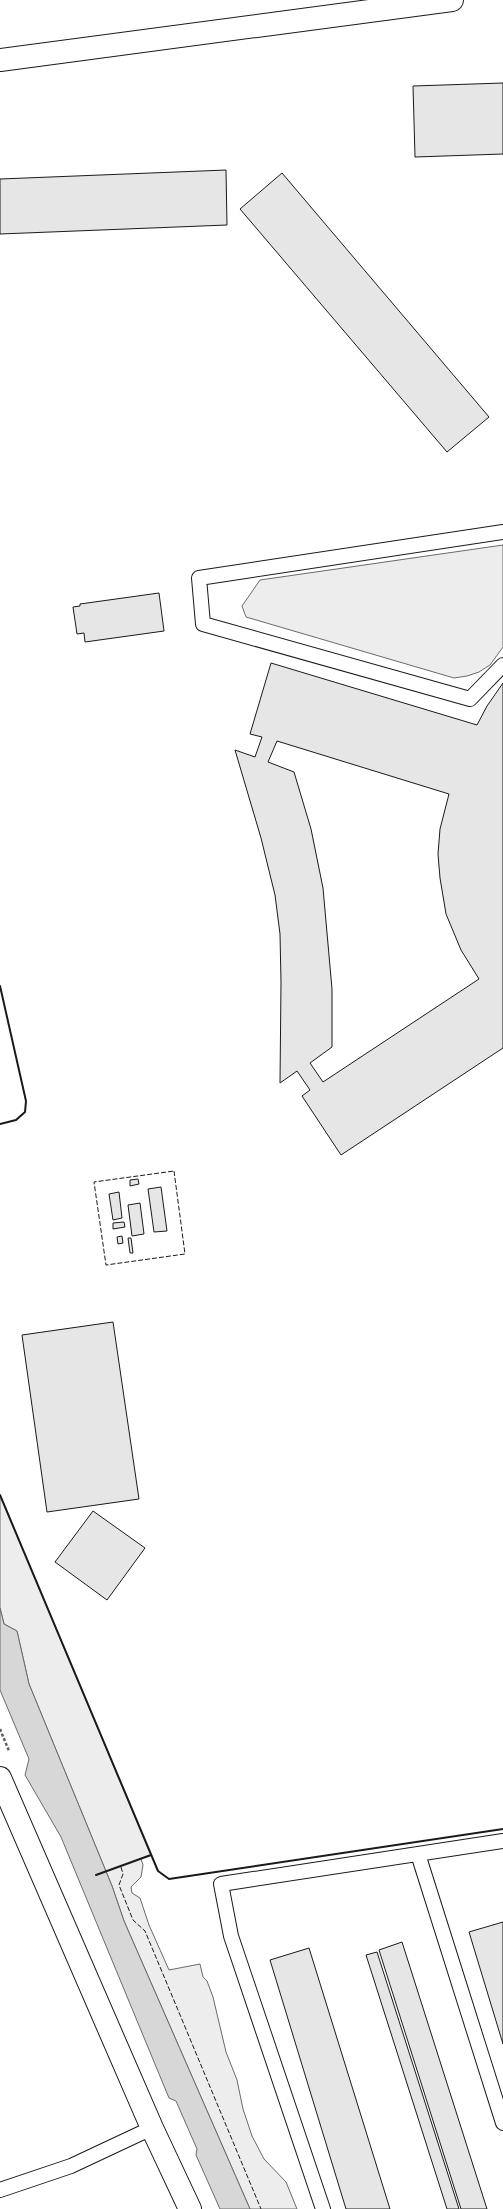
<svg xmlns="http://www.w3.org/2000/svg" width="503" height="2209" font-family="'DejaVu Sans',sans-serif">
  <style>
    .built { fill: #ededed; stroke: #6a6a6a }
    .water { fill: #d7d7d7; stroke: #6a6a6a }
    .building { fill: #e6e6e6; stroke: #1a1a1a; fill-rule: evenodd }
    .lines { fill: none; stroke-linecap: round; stroke-linejoin: round }
    .service-casing { stroke: #1a1a1a; stroke-width: 16 }
    .minor-casing { stroke: #1a1a1a; stroke-width: 24 }
    .path { stroke: #5f5f5f; stroke-width: 2.5; stroke-dasharray: 3 2; stroke-linecap: butt }
    .service { stroke: #fff; stroke-width: 14 }
    .minor { stroke: #fff; stroke-width: 22 }
    .fence { stroke: #1a1a1a; stroke-width: 1; stroke-dasharray: 5 2; stroke-linecap: butt }
    .wall { stroke: #1a1a1a; stroke-width: 2 }
  </style>
  <rect width="100%" height="100%" fill="#fff"/>
  <path class="built" d="M503 545V647L490 665 479 672 467 676 454 678 246 617 242 606 260 580Z
    M0 1495 151 1855 141 1859 143 1865 141 1877 131 1887 132 1893 140 1898 149 1925 169 1970 200 1964 203 1977 207 1981 213 1997 226 2052 237 2080 243 2109 252 2136 264 2159 286 2182 297 2209H250L124 1921 112 1886 29 1684 17 1631 4 1624 0 1608Z"/>
  <path class="water" d="M0 1608 4 1624 17 1631 29 1684 112 1886 124 1921 250 2209H220L196 2155 197 2149 176 2101 169 2098 61 1837 25 1775 29 1759 0 1690Z"/>
  <path class="building" d="M503 83V154L415 157 413 86Z
    M226 170 227 225 0 234V179Z
    M282 173 489 417 447 452 240 209Z
    M159 593 164 631 85 642 84 633 77 634 73 607 80 606V604Z
    M271 663 477 725 487 706 503 683V1048L341 1155 302 1096 310 1090 297 1071 280 1083 281 982 280 934 275 895 261 838 235 750 255 757 262 737 250 734ZM277 741 449 794 440 829 438 854 440 878 446 914 461 950 479 979 323 1082 310 1063 332 1047V989L323 888 311 829 294 772 268 762Z
    M138 1179 139 1184 130 1186V1180Z
    M161 1187 167 1231 154 1232 148 1189Z
    M119 1192 122 1218 113 1220 109 1194Z
    M140 1203 144 1234 132 1236 128 1205Z
    M124 1222 125 1227 113 1229V1223Z
    M122 1236 123 1243 118 1244 117 1237Z
    M128 1238H131L133 1253H130Z
    M113 1322 139 1499 47 1512 22 1335Z
    M93 1511 145 1548 107 1600 55 1562Z
    M503 1922V2044L469 1932Z
    M402 1942 487 2209H461L379 1950Z
    M309 1948 390 2209H346L270 1960Z
    M377 1952 459 2209H447L366 1955Z"/>
  <g class="lines">
    <g class="service-casing">
      <path id="service" d="M503 532 199 578 203 624 470 699 503 665
        M418 1854 503 2123
        M0 2190 71 2166 152 2128
        M323 2209 231 1936 221 1884 503 1841"/>
    </g>
    <g class="minor-casing">
      <path id="minor" d="M0 60 452 0
        M0 1778 152 2128 190 2209"/>
    </g>
    <path class="path" d="M0 1729 9 1751"/>
    <use href="#service" class="service"/>
    <use href="#minor" class="minor"/>
    <path class="fence" d="M174 1171 185 1254 106 1265 94 1182Z
      M121 1867 123 1874 119 1885 133 1920 145 1931 261 2209"/>
    <path class="wall" d="M0 986 26 1101 25 1112 16 1120 0 1124
      M0 1495 158 1871 169 1879 503 1829
      M96 1875 151 1855"/>
  </g>
</svg>
